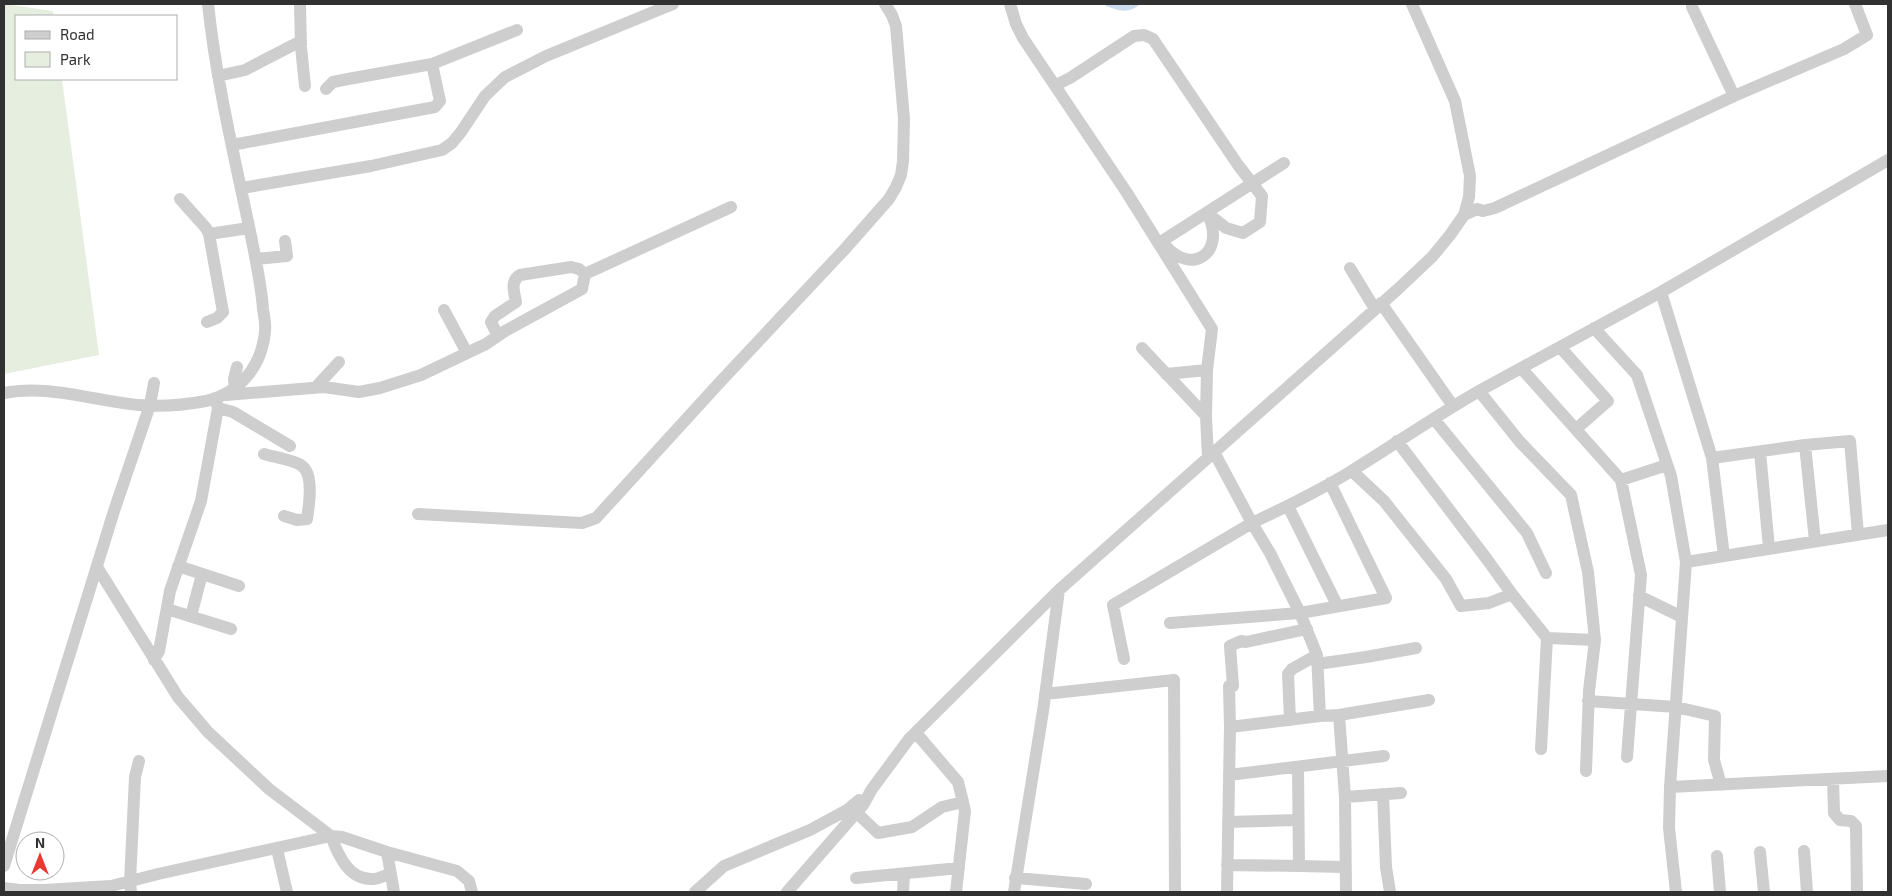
<svg xmlns="http://www.w3.org/2000/svg" width="1892" height="896" font-family="'Exo 2',sans-serif">
  <style>
    .green { fill: #e5eedf }
    .water { fill: #cbdcee }
    .lines { fill: none; stroke-linecap: round; stroke-linejoin: round }
    .minor { stroke: #cecece; stroke-width: 12 }
  </style>
  <rect width="100%" height="100%" fill="#fff"/>
  <path class="green" d="M4 4 53 11 54 16H16V79H62L99 355 4 374Z"/>
  <path class="water" d="M1105 4H1140C1129 14 1119 11 1106 6Z"/>
  <g class="lines">
    <path class="minor" d="M300 4 301 47 305 86
      M1010 4 1016 24 1023 38 1127 193 1212 329 1207 370 1206 416 1208 458
      M1692 7 1734 96
      M218 76 245 70 301 41
      M1056 85 1070 78 1134 36 1144 35 1153 39 1238 165 1262 196 1260 222 1243 233 1226 228 1207 213
      M326 89 333 82 348 79 432 64
      M232 145 435 107 440 101 432 64 517 30
      M242 188 371 166 442 150 452 143 461 132 485 96 505 77 546 56 673 4
      M180 199 206 228 209 234 249 228
      M1464 215 1477 209 1483 211 1495 208 1734 96 1844 49 1867 35 1855 4
      M1159 243 1284 163
      M1165 245C1192 277 1226 252 1208 215
      M256 259 287 256 285 241
      M1350 268 1375 309
      M1661 292 1712 458 1724 556
      M1381 303 1453 406
      M444 310 467 353
      M207 322 217 318 223 312 209 234
      M1594 328 1637 375 1671 476 1686 562 1670 787 1669 828 1676 892
      M498 336 491 322 495 316 516 302C514 291 510 281 520 275L571 267 579 269 585 274
      M1560 347 1608 401 1576 429
      M1142 348 1206 416
      M1521 368 1621 480 1641 575 1627 757
      M1166 374 1207 370
      M316 387 339 362
      M235 388 234 379 237 367
      M1479 391 1661 292 1888 160
      M4 393C48 384 94 401 139 405 161 407 184 405 206 401 240 393 262 366 265 331 266 324 264 316 263 309 261 282 255 257 250 231 234 155 216 80 208 4
      M226 395 324 387 359 392 380 388 421 375 486 344 505 331 582 289 585 274 731 207
      M218 408 233 412 290 446
      M1434 419 1527 533 1546 573
      M1805 445 1815 541
      M1760 452 1769 548
      M264 454C273 457 295 460 302 466 314 474 309 506 307 519L297 520 284 516
      M1712 458 1805 445 1850 441 1858 534
      M1352 471 1384 501 1446 579 1461 606 1489 603 1512 594 1486 558 1397 441
      M1621 480 1667 465
      M1288 506 1337 605
      M418 514 582 523 596 518 721 381 844 250 889 199 896 187 901 175 903 161 904 119 896 26 892 15 885 4
      M1686 562 1888 530
      M178 566 239 586
      M97 567 178 697 208 732 269 789 331 836 342 837 387 852 457 871 469 881 472 892
      M1512 594 1547 638 1541 749
      M1639 596 1682 617
      M167 609 231 629
      M191 616 202 574
      M1170 623 1300 613 1386 598 1330 483
      M1547 638 1595 640
      M1124 659 1113 605 1252 523 1214 452
      M154 660 159 651 170 591 201 501 218 408 215 398
      M1317 664 1366 657 1416 648
      M1229 686 1230 727
      M1233 686 1230 646 1241 641 1246 642 1307 629
      M1045 694 1174 680 1175 892
      M1588 701 1676 707 1715 716 1714 760 1721 785
      M1339 715 1429 700
      M1290 720 1288 674 1292 669 1317 655
      M916 733 958 782 963 802
      M1229 775 1384 756
      M1833 779 1834 813 1840 820 1851 821 1856 826 1857 892
      M1670 787 1888 776
      M1383 794 1386 867 1390 892
      M1345 797 1401 793
      M857 813 878 833 912 827 942 807 963 802 965 811 956 892
      M1228 822 1298 820
      M277 849 287 892
      M1804 851 1807 892
      M387 852 394 892
      M1760 852 1764 892
      M1717 856 1720 892
      M1227 865 1299 866 1298 768
      M4 866 114 511 150 405 154 383
      M1299 866 1345 867
      M856 878 959 868
      M1015 878 1086 884
      M4 888 19 890H44L111 886 158 874 331 836C338 855 349 881 374 879 379 879 385 875 390 874
      M131 892 130 882 135 777 139 761
      M695 892 724 866 810 830 847 810 859 800
      M787 892 863 805 872 789 909 739 1059 590 1398 289 1432 257 1450 235 1464 215 1469 197 1470 176 1455 101 1412 4
      M903 892 904 874
      M1014 892 1043 711 1059 590
      M1227 892 1230 727 1320 716
      M1346 892 1345 797 1339 715 1320 716 1317 655 1300 613 1270 553 1252 523C1286 507 1321 490 1353 470 1395 444 1436 416 1479 391L1520 442 1571 495 1588 572 1595 640 1589 691 1586 771"/>
  </g>
  <rect width="1892" height="896" fill="none" stroke="#313131" stroke-width="10"/>
  <rect x="15" y="15" width="162" height="65" fill="#ffffff" stroke="#adadad"/>
  <rect x="25" y="31" width="25" height="8" fill="#cecece" stroke="#adadad"/>
  <text x="60" y="40" font-size="15" fill="#313131">Road</text>
  <rect x="25" y="52" width="25" height="15" fill="#e5eedf" stroke="#adadad"/>
  <text x="60" y="65" font-size="15" fill="#313131">Park</text>
  <g transform="translate(40 856)"><circle r="24" fill="#ffffff" stroke="#adadad"/>
  <path d="M0-4L9 19L0 12L-9 19Z" fill="#ea3930"/>
  <text y="-8" font-size="14" font-weight="bold" text-anchor="middle" fill="#313131">N</text>
  </g>
</svg>
